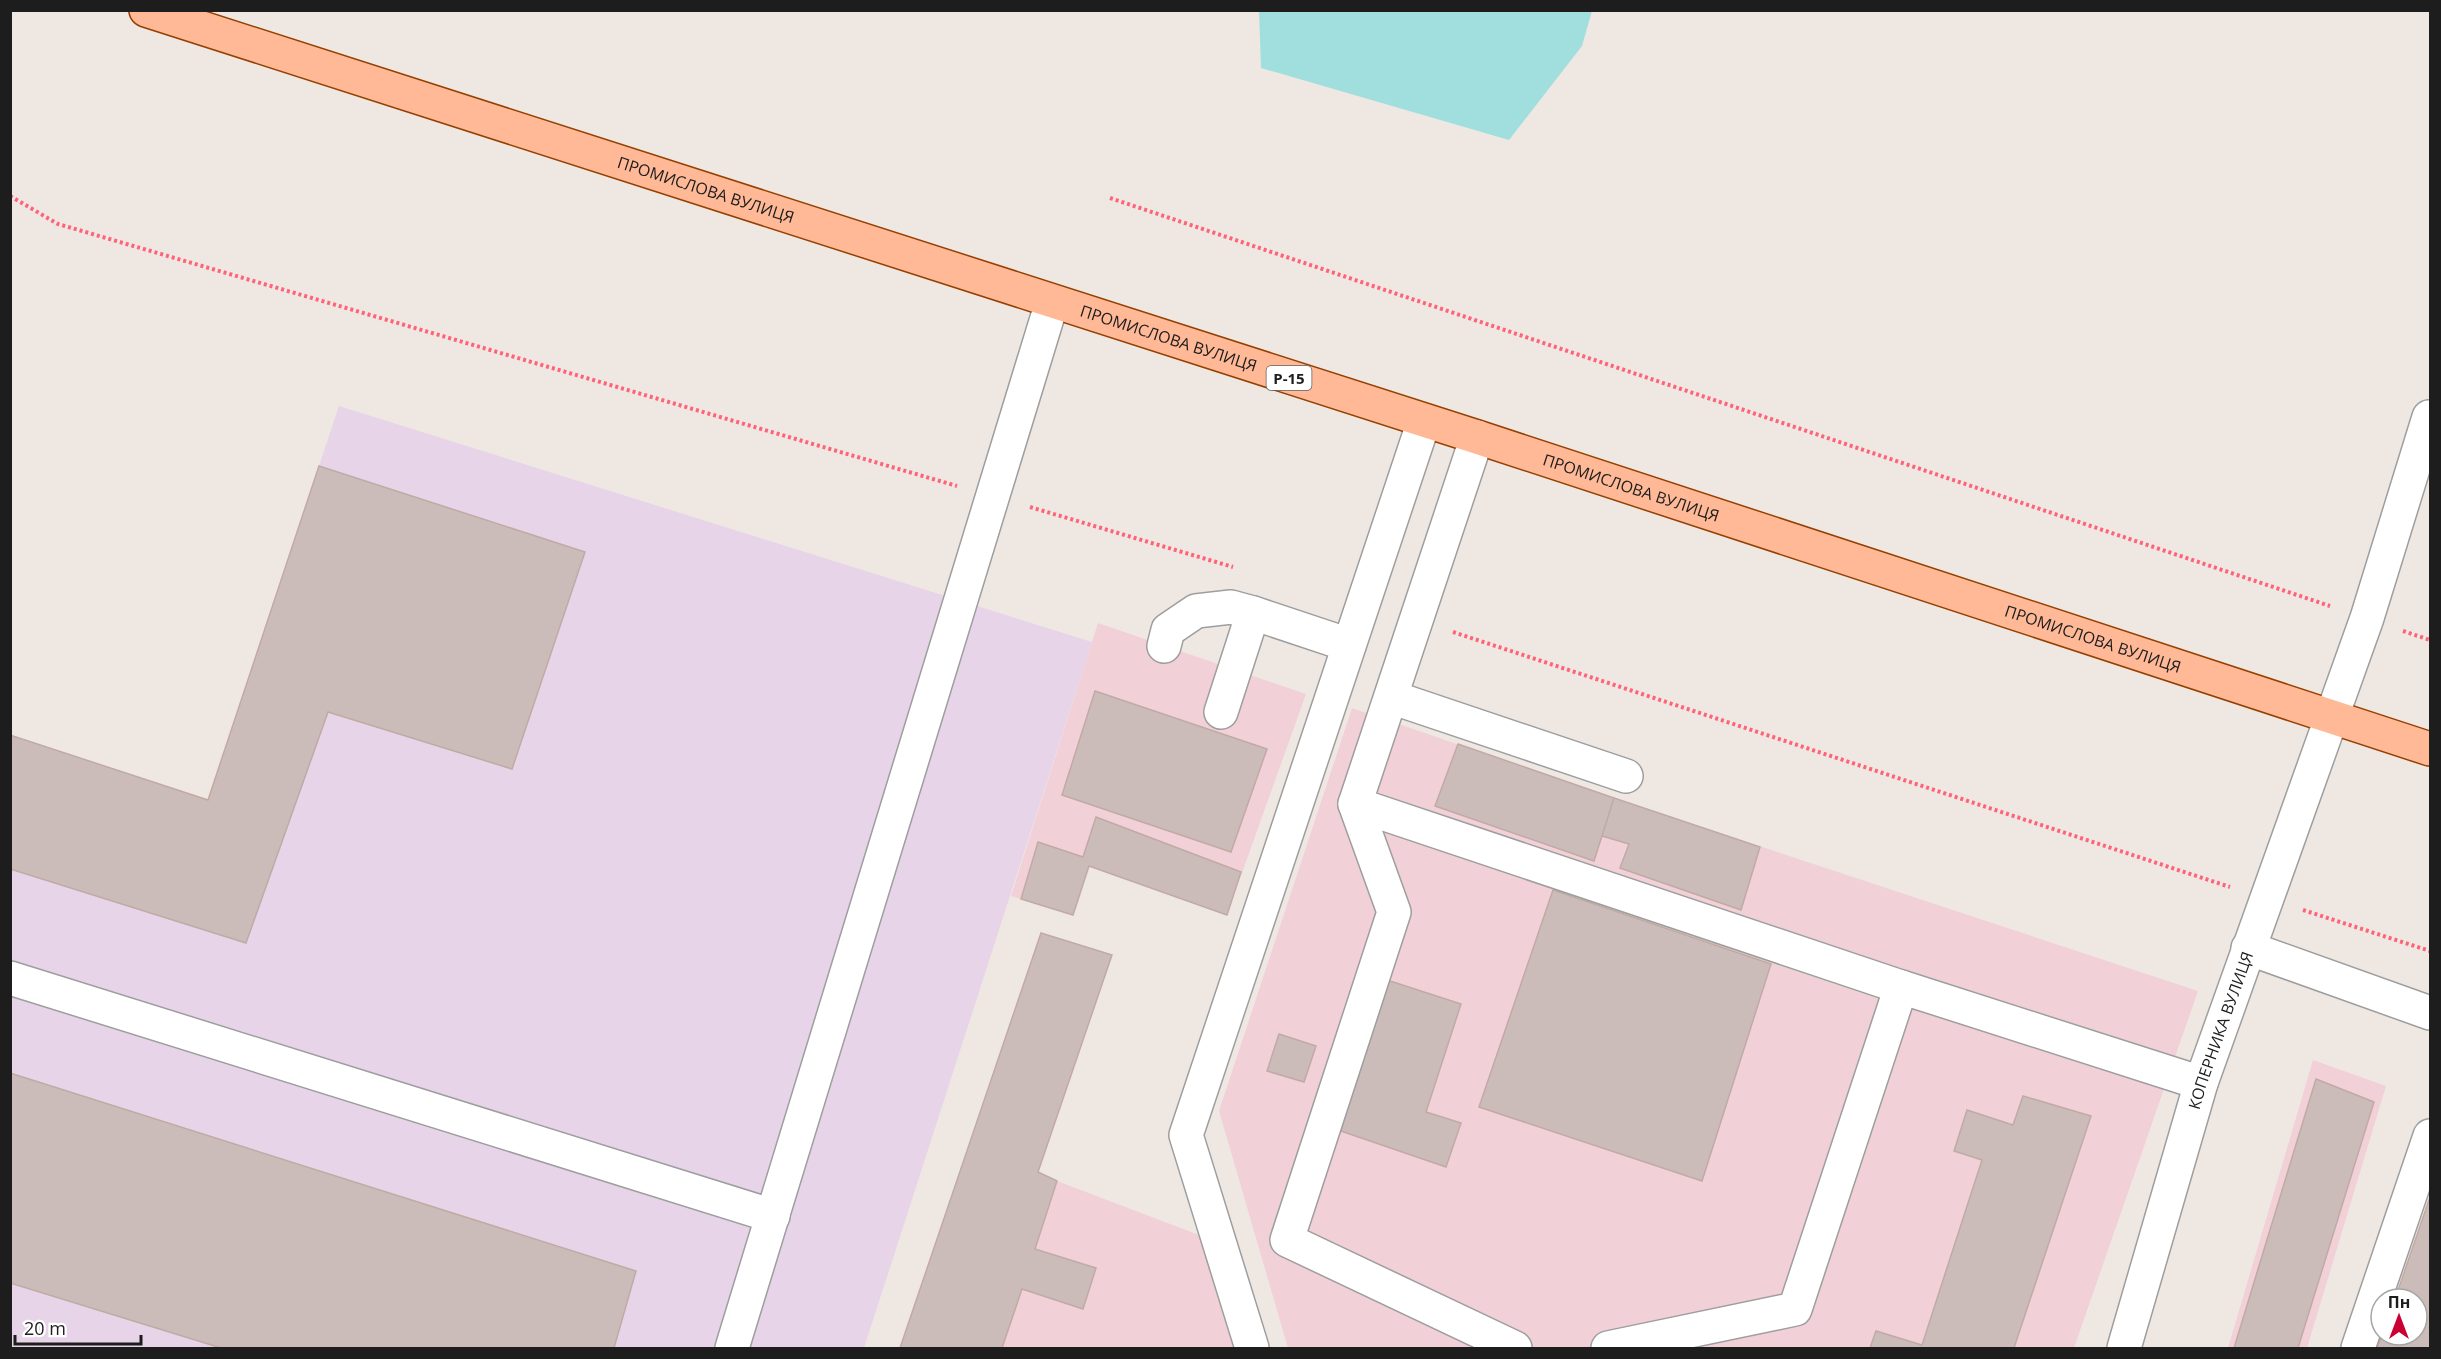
<svg xmlns="http://www.w3.org/2000/svg" width="2441" height="1359" font-family="'Open Sans',sans-serif">
  <style>
    .commercial { fill: #f1d0d7 }
    .industrial { fill: #e7d4e8 }
    .water { fill: #a0dfde }
    .building { fill: #cbbcb9; stroke: #c1aaa4; stroke-width: 1.5 }
    .lines { fill: none; stroke-linecap: round; stroke-linejoin: round }
    .minor-casing { stroke: #9e9e9e; stroke-width: 36 }
    .major-casing { stroke: #964000; stroke-width: 36 }
    .path { stroke: #ff637a; stroke-width: 4; stroke-dasharray: 3 3; stroke-linecap: butt }
    .minor { stroke: #fff; stroke-width: 33 }
    .major { stroke: #ffb997; stroke-width: 33 }
    .labels { text-anchor: middle; dominant-baseline: central; stroke-width: 5; stroke-linejoin: round; paint-order: stroke }
    .shield { fill: #fff; stroke: #616161; stroke-width: 1.5 }
    .shield-label { font-size: 15px; font-weight: bold; fill: #1d1d1d }
    .street-label { font-size: 16px; fill: #1d1d1d; stroke: #fff }
  </style>
  <rect width="100%" height="100%" fill="#efe8e2"/>
  <path class="commercial" d="M1098 623 1306 694 1227 915 1089 866 1073 915 1011 896Z
    M1352 708 1614 798 2198 991 2074 1348H1935L1876 1331 1870 1348H1288L1219 1111Z
    M2313 1060 2386 1086 2307 1348H2228Z
    M1057 1181 1207 1238 1239 1348H1002L1022 1289 1083 1308 1096 1268 1035 1249Z"/>
  <path class="industrial" d="M339 406 1092 642 864 1348H11L10 739 208 800Z"/>
  <path class="water" d="M1259 11V10L1592 11 1582 46 1509 140 1261 68Z"/>
  <path class="building" d="M319 466 585 552 512 769 328 712 246 943 10 869V735L208 800Z
    M1095 691 1267 749 1231 852 1062 795Z
    M1458 744 1614 798 1594 861 1435 806Z
    M1614 798 1760 847 1741 910 1620 868 1629 844 1602 836Z
    M1096 817 1241 872 1227 915 1089 866 1073 915 1021 899 1038 842 1083 857Z
    M1553 890 1771 964 1702 1181 1479 1107Z
    M1041 933 1112 955 1038 1172 1057 1181 1035 1249 1096 1268 1083 1309 1022 1289 1002 1348H900Z
    M1387 980 1461 1004 1426 1112 1461 1123 1446 1167 1335 1129Z
    M1279 1034 1316 1046 1304 1082 1267 1071Z
    M10 1073 636 1271 614 1348H221L10 1283Z
    M2316 1079 2374 1102 2298 1348H2234Z
    M2023 1096 2091 1116 2014 1348H1870L1876 1331 1922 1345 1982 1160 1954 1151 1967 1110 2013 1125Z
    M2430 1197V1348H2377L2382 1335H2417V1299H2395Z"/>
  <g class="lines">
    <g class="minor-casing">
      <g id="minor">
        <path d="M1477 437 1355 804 1901 987"/>
        <path d="M1164 646 1168 630 1196 611 1231 607 1253 613"/>
        <path d="M1391 697 1626 776"/>
        <path d="M1221 712 1253 613 1349 645"/>
        <path d="M1355 804 1394 912 1287 1240 1515 1348"/>
        <path d="M2248 948 2430 1013"/>
        <path d="M10 978 773 1216"/>
        <path d="M732 1348 1052 302"/>
        <path d="M1252 1348 1186 1135 1424 421"/>
        <path d="M1608 1348 1795 1309 1901 987 2201 1083"/>
        <path id="s1" d="M2124 1348 2201 1083 2367 618 2429 417"/>
        <path d="M2358 1348 2430 1136"/>
      </g>
    </g>
    <g class="major-casing">
      <g id="major">
        <path id="s2" d="M146 10 1477 437 2430 749"/>
      </g>
    </g>
    <path class="path" d="M10 196 58 224 957 486
      M1110 198 2330 606
      M1030 507 1233 567
      M2403 631 2430 640
      M1453 632 2230 887
      M2303 910 2430 951"/>
    <use href="#minor" class="minor"/>
    <use href="#major" class="major"/>
  </g>
  <g class="labels">
    <rect class="shield" x="1266.5" y="366" width="45" height="24" rx="4.5"/>
    <g class="shield-label">
      <text x="1289" y="378">Р-15</text>
    </g>
    <g class="street-label">
      <text stroke="none"><textPath href="#s2" startOffset="588">ПРОМИСЛОВА ВУЛИЦЯ</textPath></text>
      <text stroke="none"><textPath href="#s2" startOffset="1074">ПРОМИСЛОВА ВУЛИЦЯ</textPath></text>
      <text stroke="none"><textPath href="#s2" startOffset="1560">ПРОМИСЛОВА ВУЛИЦЯ</textPath></text>
      <text stroke="none"><textPath href="#s2" startOffset="2046">ПРОМИСЛОВА ВУЛИЦЯ</textPath></text>
      <text stroke="none"><textPath href="#s1" startOffset="332">КОПЕРНИКА ВУЛИЦЯ</textPath></text>
    </g>
  </g>
  <rect width="2441" height="1359" fill="none" stroke="#1d1d1d" stroke-width="24"/>
  <g transform="translate(2399 1317)"><circle r="28" fill="#ffffff" stroke="#a5a5a5" stroke-width="1.5"/>
  <path d="M0-4.5L10 22L0 15L-10 22Z" fill="#ca0032"/>
  <text y="-9" font-size="16" font-weight="bold" text-anchor="middle" fill="#1d1d1d">Пн</text>
  </g>
  <path d="M15 1335v9h126v-9" fill="none" stroke="#1d1d1d" stroke-width="3"/>
  <text x="24" y="1335" font-size="18" fill="#1d1d1d" stroke="#ffffff" stroke-width="4.5" paint-order="stroke">20 m</text>
</svg>
